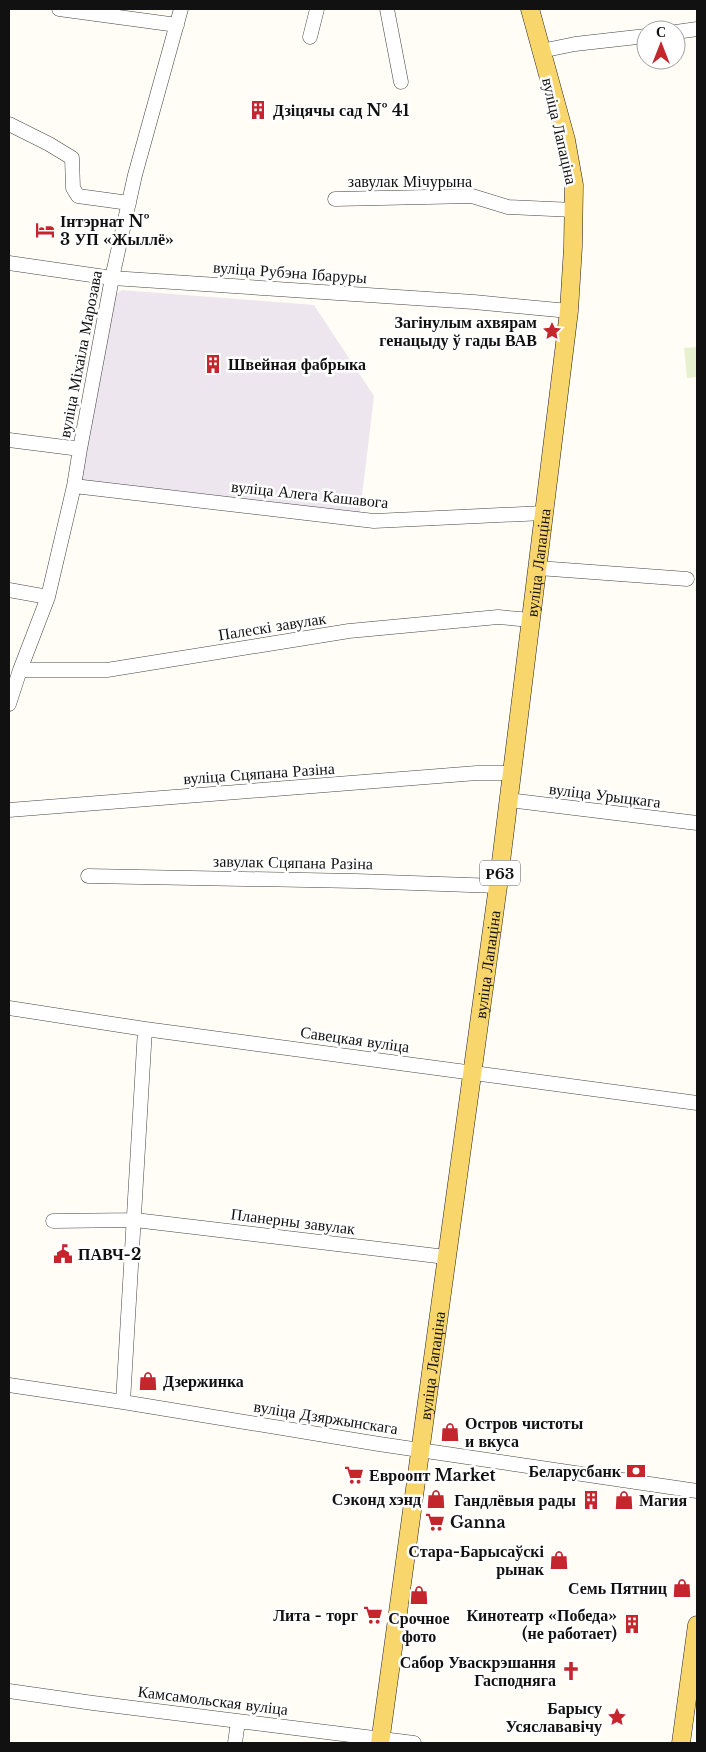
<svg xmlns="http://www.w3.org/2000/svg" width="706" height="1752" font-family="'Libre Baskerville',serif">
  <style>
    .industrial { fill: #eee6ef }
    .pitch { fill: #e6f2cf }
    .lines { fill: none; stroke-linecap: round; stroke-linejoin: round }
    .minor-casing { stroke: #444; stroke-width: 15 }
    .major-casing { stroke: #222; stroke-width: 19 }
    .minor { stroke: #fff; stroke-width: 14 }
    .major { stroke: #f9d66b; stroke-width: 18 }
    .labels { text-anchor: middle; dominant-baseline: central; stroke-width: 5; stroke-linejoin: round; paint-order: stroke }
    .shield { fill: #fff; stroke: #585858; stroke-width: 1 }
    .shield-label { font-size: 15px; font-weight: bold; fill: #111 }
    .poi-label { font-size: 16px; font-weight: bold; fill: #111; stroke: #fff; text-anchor: end }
    .street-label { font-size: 16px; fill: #111; stroke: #fff }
  </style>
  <rect width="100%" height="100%" fill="#fffdf5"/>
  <path class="industrial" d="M122 290 314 305 374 396 360 513 81 482 113 296Z"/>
  <path class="pitch" d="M697 347V377L687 378 684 348Z"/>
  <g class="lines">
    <g class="minor-casing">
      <path id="minor" d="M59 9 177 25
        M387 9 401 82
        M676 32 697 29
        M310 37 317 9
        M541 51 575 44 646 36
        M9 124 49 144 72 158 73 188 78 196 129 203
        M335 199 472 196 508 207 574 210
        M9 263 112 278 474 302 569 311
        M9 440 80 449
        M74 486 374 521 544 513
        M538 568 687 579
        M9 590 48 597
        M20 670H107L349 631 498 617 531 620
        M9 704 20 670 48 597 74 486 80 449 112 278 135 175 181 9
        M508 800 697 823
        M9 810 477 773H512
        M88 876 356 881 498 886
        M9 1008 145 1029 697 1103
        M53 1221 135 1220 446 1257
        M9 1385 123 1402 379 1444 697 1491
        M123 1402 145 1029
        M9 1691 93 1703 414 1743
        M235 1743 238 1721"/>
    </g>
    <g class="major-casing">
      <g id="major">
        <path id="s1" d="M380 1743 498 886 569 311 573 247 574 185 566 140 530 9"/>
        <path d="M681 1743 697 1625"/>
      </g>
    </g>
    <use href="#minor" class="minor"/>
    <use href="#major" class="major"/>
  </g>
  <defs>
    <g id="building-bare" transform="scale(1.5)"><path d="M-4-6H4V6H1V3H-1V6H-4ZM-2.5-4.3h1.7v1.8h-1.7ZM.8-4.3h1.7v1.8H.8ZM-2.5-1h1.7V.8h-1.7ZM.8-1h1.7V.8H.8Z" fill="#c4262e" stroke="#fff" stroke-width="2.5" paint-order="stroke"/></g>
    <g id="hotel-bare" transform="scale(1.5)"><path d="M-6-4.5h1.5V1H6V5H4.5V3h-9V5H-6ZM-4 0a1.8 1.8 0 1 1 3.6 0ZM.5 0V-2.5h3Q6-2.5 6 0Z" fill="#c4262e" stroke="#fff" stroke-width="2.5" paint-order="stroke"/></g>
    <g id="sight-bare" transform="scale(1.5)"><path d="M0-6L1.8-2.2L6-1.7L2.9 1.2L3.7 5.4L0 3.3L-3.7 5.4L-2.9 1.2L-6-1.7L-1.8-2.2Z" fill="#c4262e" stroke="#fff" stroke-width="2.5" paint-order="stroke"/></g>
    <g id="civic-bare" transform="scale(1.5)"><path d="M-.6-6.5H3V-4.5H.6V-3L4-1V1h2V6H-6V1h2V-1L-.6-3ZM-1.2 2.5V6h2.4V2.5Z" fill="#c4262e" stroke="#fff" stroke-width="2.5" paint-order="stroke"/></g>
    <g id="shop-bare" transform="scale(1.5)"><path d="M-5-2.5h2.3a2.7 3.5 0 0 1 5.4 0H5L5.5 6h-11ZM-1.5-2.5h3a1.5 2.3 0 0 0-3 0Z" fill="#c4262e" stroke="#fff" stroke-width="2.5" paint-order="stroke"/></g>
    <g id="bank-bare" transform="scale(1.5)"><path d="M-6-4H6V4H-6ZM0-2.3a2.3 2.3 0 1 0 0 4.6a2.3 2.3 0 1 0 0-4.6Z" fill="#c4262e" stroke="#fff" stroke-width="2.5" paint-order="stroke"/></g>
    <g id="supermarket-bare" transform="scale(1.5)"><path d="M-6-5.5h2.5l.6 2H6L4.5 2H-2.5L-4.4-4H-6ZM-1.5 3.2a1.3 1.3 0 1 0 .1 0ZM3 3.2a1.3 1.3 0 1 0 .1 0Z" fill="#c4262e" stroke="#fff" stroke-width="2.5" paint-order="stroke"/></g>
    <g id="church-bare" transform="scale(1.5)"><path d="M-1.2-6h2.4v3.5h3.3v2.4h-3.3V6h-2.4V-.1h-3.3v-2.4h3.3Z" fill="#c4262e" stroke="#fff" stroke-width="2.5" paint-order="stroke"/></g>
  </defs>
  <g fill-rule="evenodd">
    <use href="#building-bare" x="258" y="110"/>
    <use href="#hotel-bare" x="45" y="230"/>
    <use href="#sight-bare" x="552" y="331"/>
    <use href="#building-bare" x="213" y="364"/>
    <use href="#civic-bare" x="63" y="1254"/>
    <use href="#shop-bare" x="148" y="1381"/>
    <use href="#shop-bare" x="450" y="1432"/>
    <use href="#bank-bare" x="636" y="1471"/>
    <use href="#supermarket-bare" x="354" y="1475"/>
    <use href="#shop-bare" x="436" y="1499"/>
    <use href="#building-bare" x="591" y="1500"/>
    <use href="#shop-bare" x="624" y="1500"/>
    <use href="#supermarket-bare" x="435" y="1522"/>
    <use href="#shop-bare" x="559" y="1560"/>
    <use href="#shop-bare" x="682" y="1588"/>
    <use href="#shop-bare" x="419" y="1595"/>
    <use href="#supermarket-bare" x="373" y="1615"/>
    <use href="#building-bare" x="632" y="1624"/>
    <use href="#church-bare" x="571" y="1671"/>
    <use href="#sight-bare" x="617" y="1717"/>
  </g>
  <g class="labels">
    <rect class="shield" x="480" y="860.5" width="40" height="25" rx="4"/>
    <g class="shield-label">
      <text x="500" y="873">Р63</text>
    </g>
    <g class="poi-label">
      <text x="273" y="110" text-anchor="start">Дзіцячы сад № 41</text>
      <text x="60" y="221" text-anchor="start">Інтэрнат №<tspan x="60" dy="18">3 УП «Жыллё»</tspan></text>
      <text x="537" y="322">Загінулым ахвярам<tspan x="537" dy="18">генацыду ў гады ВАВ</tspan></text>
      <text x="228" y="364" text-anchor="start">Швейная фабрыка</text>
      <text x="78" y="1254" text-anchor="start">ПАВЧ-2</text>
      <text x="163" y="1381" text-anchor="start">Дзержинка</text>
      <text x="465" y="1423" text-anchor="start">Остров чистоты<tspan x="465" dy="18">и вкуса</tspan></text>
      <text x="621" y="1471">Беларусбанк</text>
      <text x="369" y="1475" text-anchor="start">Евроопт Market</text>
      <text x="421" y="1499">Сэконд хэнд</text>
      <text x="576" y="1500">Гандлёвыя рады</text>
      <text x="639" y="1500" text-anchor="start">Магия</text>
      <text x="450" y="1522" text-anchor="start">Ganna</text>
      <text x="544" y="1551">Стара-Барысаўскі<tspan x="544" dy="18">рынак</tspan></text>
      <text x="667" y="1588">Семь Пятниц</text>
      <text x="358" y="1615">Лита - торг</text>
      <text x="617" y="1615">Кинотеатр «Победа»<tspan x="617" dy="18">(не работает)</tspan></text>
      <text x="419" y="1618" text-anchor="middle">Срочное<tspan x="419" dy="18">фото</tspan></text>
      <text x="556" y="1662">Сабор Уваскрэшання<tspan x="556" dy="18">Гасподняга</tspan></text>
      <text x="602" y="1708">Барысу<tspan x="602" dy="18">Усяслававічу</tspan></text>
    </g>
    <g class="street-label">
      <text transform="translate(560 131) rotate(77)">вуліца Лапаціна</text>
      <text x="410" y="181">завулак Мічурына</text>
      <text transform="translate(290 272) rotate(4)">вуліца Рубэна Ібаруры</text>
      <text transform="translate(80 354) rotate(-79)">вуліца Міхаіла Марозава</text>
      <text transform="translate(310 494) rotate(6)">вуліца Алега Кашавога</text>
      <text stroke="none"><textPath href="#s1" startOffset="1191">вуліца Лапаціна</textPath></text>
      <text transform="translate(272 626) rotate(-9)">Палескі завулак</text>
      <text transform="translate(259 773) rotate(-4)">вуліца Сцяпана Разіна</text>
      <text transform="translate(605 795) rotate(7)">вуліца Урыцкага</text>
      <text transform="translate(293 862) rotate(1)">завулак Сцяпана Разіна</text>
      <text stroke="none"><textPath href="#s1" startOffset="786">вуліца Лапаціна</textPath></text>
      <text transform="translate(355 1039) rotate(8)">Савецкая вуліца</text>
      <text transform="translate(293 1221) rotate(7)">Планерны завулак</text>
      <text stroke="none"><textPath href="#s1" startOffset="381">вуліца Лапаціна</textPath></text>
      <text transform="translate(326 1417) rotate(9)">вуліца Дзяржынскага</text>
      <text transform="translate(213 1700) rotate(7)">Камсамольская вуліца</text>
    </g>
  </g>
  <rect width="706" height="1752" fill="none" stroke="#111111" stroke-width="20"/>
  <g transform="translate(661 45)"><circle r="24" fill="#ffffff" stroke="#a0a0a0"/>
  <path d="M0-4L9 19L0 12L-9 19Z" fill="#c4262e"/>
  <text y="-8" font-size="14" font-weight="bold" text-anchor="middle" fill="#111111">С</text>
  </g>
</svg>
